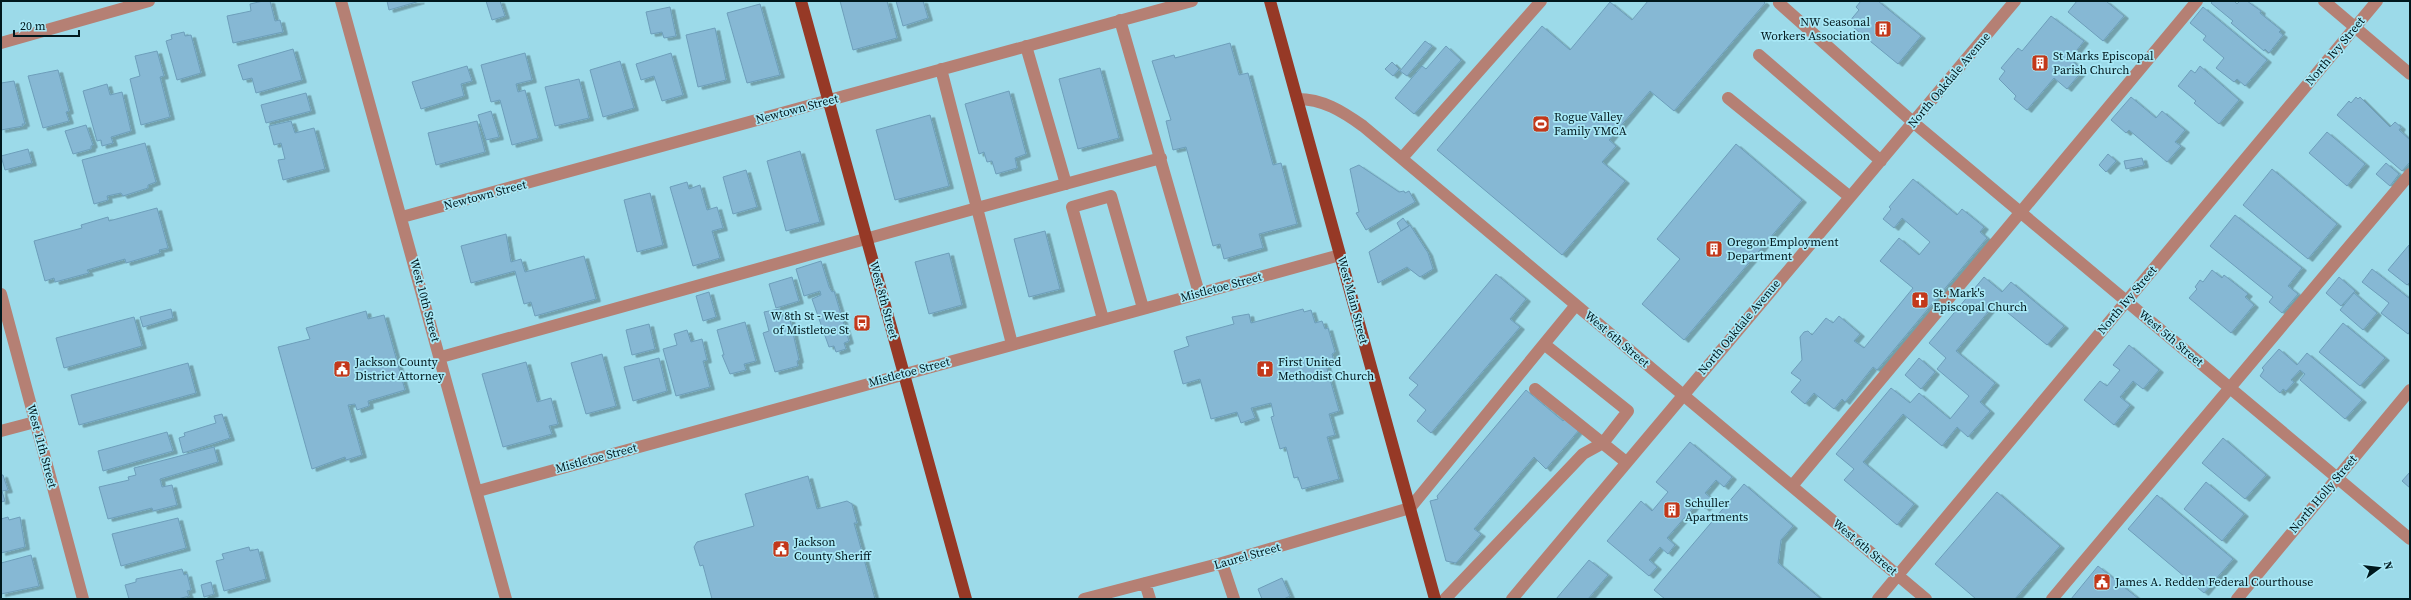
<svg xmlns="http://www.w3.org/2000/svg" width="2411" height="600" font-family="'Source Serif 4',serif">
  <style>
    .building { fill: #86b8d4; stroke: #6d9eba; filter: url(#shadow) }
    .lines { fill: none; stroke-linecap: round; stroke-linejoin: round }
    .minor { stroke: #b58074; stroke-width: 12 }
    .major { stroke: #963926; stroke-width: 12 }
    .labels { text-anchor: middle; dominant-baseline: central; stroke-width: 3.5; stroke-linejoin: round; paint-order: stroke }
    .poi-label { font-size: 12px; fill: #00181d; stroke: #a8e8f6; text-anchor: start }
    .street-label { font-size: 12px; fill: #00181d; stroke: #a8e8f6 }
  </style>
  <defs>
    <filter id="shadow"><feDropShadow dx="4.5" dy="2.5" stdDeviation="0" flood-color="#0004"/></filter>
  </defs>
  <rect width="100%" height="100%" fill="#9cdae9"/>
  <path class="building" d="M263 1H270L275 21 280 20 283 32 233 43 227 16 251 11 250 4Z
    M387 1H420L389 10Z
    M486 1H500L505 16 492 20Z
    M840 1H887L897 38 853 50Z
    M896 1H923L928 18 903 26Z
    M1648 1H1763L1765 3 1674 111 1650 91 1609 140 1616 146 1602 162 1625 181 1562 255 1437 150 1542 26 1570 50 1610 2 1632 20Z
    M1861 1H1878L1921 36 1898 64 1848 23 1859 10 1856 7Z
    M2077 1H2106L2124 16 2103 41 2068 12Z
    M2213 1H2234L2237 4 2240 1H2247L2261 11 2260 13 2281 30 2279 32 2283 35 2269 53 2265 49 2264 51 2231 23 2233 21 2211 3Z
    M760 4 780 75 747 83 727 13Z
    M670 7 676 36 664 38 662 32 651 34 646 12Z
    M2203 7 2267 60 2245 86 2237 79 2234 82 2216 68 2224 58 2203 40 2206 36 2190 23Z
    M2051 16 2084 41 2070 59 2083 70 2067 89 2054 78 2027 110 2014 99 2016 96 1999 79 2005 71 2001 68 2018 48 2022 51Z
    M715 28 726 80 698 87 686 35Z
    M184 32 185 36 191 35 201 73 177 80 166 41 172 39 171 35Z
    M1425 41 1432 46 1407 76 1400 71Z
    M1230 43 1239 75 1248 73 1273 165 1281 163 1297 224 1259 234 1263 248 1224 259 1220 244 1213 246 1186 147 1173 150 1166 121 1171 120 1152 61 1174 55 1175 58Z
    M1446 46 1461 60 1414 114 1395 98 1422 66 1426 69Z
    M293 49 302 80 256 93 252 78 243 80 238 65Z
    M157 51 164 76 160 77 170 117 141 125 130 79 140 76 135 56Z
    M525 53 532 80 516 84 518 92 525 90 538 138 512 145 500 100 491 102 481 65Z
    M671 53 683 95 662 101 654 76 641 80 636 64Z
    M620 61 634 108 603 117 590 70Z
    M1392 62 1399 69 1393 76 1385 69Z
    M467 66 472 81 461 84 464 96 421 109 412 82Z
    M2200 66 2239 100 2219 124 2194 103 2196 101 2178 86 2191 70 2195 73Z
    M1100 68 1119 138 1078 149 1059 79Z
    M58 70 69 111 66 112 69 121 43 128 28 76Z
    M579 79 589 118 555 126 545 87Z
    M14 81 25 124H22L23 126 1 130V83Z
    M107 84 110 95 122 92 131 131 111 137 113 143 102 146 101 140 97 141 83 91Z
    M1009 91 1026 154 1015 158 1017 168 996 174 992 161 987 162 984 152 979 154 965 104Z
    M306 93 311 111 266 123 261 105Z
    M2131 97 2156 118 2162 111 2185 130 2175 142 2181 146 2167 162 2129 130 2126 133 2111 120Z
    M2356 97 2358 99 2360 97 2390 127 2395 122 2401 127 2399 130 2410 140V162L2402 171 2337 115 2349 101 2351 103Z
    M491 111 499 137 486 140 478 115Z
    M930 115 949 186 895 200 876 130Z
    M291 121 295 133 314 128 325 169 283 180 278 160 285 159 281 143 274 145 269 126Z
    M477 121 485 152 436 165 428 133Z
    M86 125 93 145 91 146V149L73 154 65 131Z
    M2327 132 2365 164 2347 186 2309 153Z
    M145 143 156 182 148 185V188L123 196 121 193 107 196 108 200 94 204 82 160Z
    M1736 144 1802 200 1684 340 1642 304 1680 259 1657 239Z
    M28 149 32 163 5 170 1 156Z
    M800 151 820 222 786 231 767 161Z
    M2108 154 2116 161 2106 172 2099 165Z
    M2142 158 2144 165 2126 169 2124 161Z
    M2386 163 2399 174 2390 186 2376 174Z
    M1359 165 1399 192 1404 191 1405 193 1409 191 1415 202 1366 230 1356 213 1359 212 1350 169Z
    M2272 169 2337 224 2308 259 2243 205Z
    M746 170 757 207 733 214 723 177Z
    M1913 179 1957 215 1962 209 1984 227 1980 232 1987 238 1877 370 1873 367 1845 402 1842 399 1834 409 1814 393 1805 404 1791 392 1801 380 1791 373 1802 360 1800 337 1804 332 1808 331 1812 335 1826 318 1833 323 1839 316 1860 334 1854 341 1864 348 1913 288 1880 261 1899 238 1919 255 1930 242 1902 218 1894 228 1883 219 1891 209 1889 207Z
    M687 182 689 189 700 185 707 210 717 207 723 228 712 231 720 258 693 266 670 187Z
    M650 193 663 245 637 252 624 200Z
    M157 208 168 248 159 250 160 253 126 263 125 259 87 270 89 273 55 282 54 278 45 281 34 241 82 228 81 225 108 217 109 221Z
    M2235 215 2302 268 2288 286 2298 294 2282 313 2269 302 2273 297 2210 246Z
    M1403 218 1409 226 1401 231 1397 223Z
    M1410 225 1428 253 1433 269 1420 277 1407 267 1378 283 1369 252Z
    M1045 231 1060 289 1029 297 1014 239Z
    M506 234 511 262 521 259 525 272 584 256 596 299 535 316 531 302 524 304 515 271 471 283 461 246Z
    M2409 245 2410 282 2407 285 2388 270Z
    M949 253 962 305 929 314 915 262Z
    M821 261 829 287 832 292 834 291 849 341 844 343 846 349 836 352 834 346 829 347 812 299 821 295 820 291 804 296 796 269Z
    M2372 269 2410 299V331L2408 334 2381 313 2389 303 2362 282Z
    M2212 270 2222 278 2224 275 2248 294 2245 297 2254 305 2231 333 2189 298 2197 289 2195 287 2200 280 2203 282Z
    M1496 274 1526 299 1510 319 1520 327 1431 433 1417 421 1426 410 1409 395 1418 385 1409 378Z
    M792 277 799 301 776 308 769 284Z
    M1984 277 2002 292 2011 282 2064 326 2047 345 1996 303 1988 312 1956 351 1995 383 1980 402 1990 411 1968 437 1957 427 1942 446 1903 414 1863 462 1914 504 1897 525 1844 480 1854 469 1836 454 1891 388 1910 403 1919 393 1950 419 1969 396 1937 369 1946 358 1929 343Z
    M2339 277 2355 291 2341 306 2326 293Z
    M709 292 716 317 703 321 696 296Z
    M2354 293 2377 313 2363 330 2340 310Z
    M171 309 173 318 143 327 140 317Z
    M779 309 781 317 789 315 799 360 797 361 798 366 775 372 763 333 769 331 764 312Z
    M1303 309 1304 312 1311 310 1315 323 1322 321 1325 329 1328 328 1335 352 1332 354 1334 362 1326 365 1339 411 1329 414 1335 435 1327 437 1339 479 1302 489 1298 477 1294 478 1286 447 1280 449 1271 417 1274 416 1271 403 1251 408 1255 418 1241 423 1237 412 1211 419 1200 379 1183 384 1174 351 1189 346 1186 337 1234 324 1232 317 1249 314 1251 323Z
    M366 311 368 319 384 315 405 390 368 401 369 406 357 410 355 404 348 405 362 455 346 460 345 457 312 469 278 347 310 339 306 328Z
    M134 317 142 346 64 368 56 338Z
    M745 322 756 361 744 364 746 370 730 374 722 355H724L717 330Z
    M2343 323 2385 358 2360 386 2319 352Z
    M649 324 655 349 632 355 626 330Z
    M687 330 691 342 702 339 707 360 703 361 710 387 676 396 663 349 677 345 674 334Z
    M2129 345 2159 370 2143 389 2133 381 2120 397 2130 405 2114 425 2084 400 2100 381 2107 386 2120 370 2113 365Z
    M2279 349 2297 365 2307 353 2362 400 2345 419 2300 380 2305 374 2300 370 2291 380 2294 382 2286 391 2283 389 2280 393 2260 376 2264 370 2262 368Z
    M602 354 616 406 586 414 571 363Z
    M659 358 667 391 633 401 624 367Z
    M1919 358 1935 372 1921 389 1905 375Z
    M526 362 537 402 551 398 558 424 549 426 552 434 503 447 482 374Z
    M188 363 196 393 79 425 71 395Z
    M1526 390 1563 421 1565 419 1579 430 1546 469 1534 457 1474 529 1481 534 1456 563 1446 561 1430 501 1438 499 1437 496Z
    M222 414 230 438 183 453 179 438 185 436 184 433 216 423 214 416Z
    M167 432 173 451 103 471 98 451Z
    M2223 438 2266 475 2245 499 2202 463Z
    M1690 442 1732 477 1724 487 1716 480 1705 493 1713 500 1705 509 1698 502 1667 538 1675 545 1668 554 1660 547 1649 560 1657 567 1649 576 1607 541 1641 501 1652 511 1668 492 1656 482Z
    M214 447 218 462 160 479 162 487 172 485 177 505 153 511 152 508 108 519 99 487 129 480 128 477 136 475 134 468Z
    M2410 472V488L2402 481Z
    M1 475H3L8 490 2 491 5 501 1 502Z
    M808 476 817 509 847 501 852 504 857 523H854L875 599H712L703 565 700 566 694 547 697 542 754 526 745 494Z
    M2206 482 2244 514 2222 541 2184 509Z
    M1744 484 1793 526 1781 540 1778 563 1821 599H1665L1654 590Z
    M1997 492 2060 546 2015 599H1976L1935 564Z
    M2157 495 2233 559 2204 593 2128 529Z
    M8 517 9 520 20 517 25 547 1 553V519Z
    M178 518 186 548 121 566 112 534Z
    M249 547 250 551 258 549 266 579 224 591 216 561 224 559 222 554Z
    M31 555 39 586 1 594V563Z
    M1589 560 1608 575 1588 599H1556Z
    M2098 566 2139 599H2071Z
    M182 569 184 575 187 574 191 590 187 591 189 596 178 599H129L125 585 136 582V579Z
    M1282 578 1290 596 1284 599H1262L1258 589Z
    M211 582 214 594 204 597 201 585Z"/>
  <g class="lines">
    <path class="minor" d="M341 1 506 599
      M1780 1 1779 3 1914 123 2410 539
      M2324 1 2410 74
      M1120 20 1199 293
      M1 43 149 1
      M1026 46 1066 184
      M1759 55 1881 161
      M1728 98 1850 197
      M1297 99C1323 99 1342 111 1363 126L1926 599
      M1402 158 1541 1
      M402 217 1192 1
      M1 294 83 599
      M1103 319 1072 207 1111 196 1143 308
      M1012 344 977 208 1161 158
      M441 357 977 208 941 69
      M1535 389 1626 462
      M1 431 35 422
      M1792 486 2197 1
      M478 491 1340 255
      M1222 563 1234 599
      M1145 583 1150 599
      M1084 599 1222 563 1410 508 1576 305
      M1445 599 1583 454 1603 443 1628 411 1544 344
      M1512 599 2015 1
      M1878 599 2377 1
      M2052 599 2410 174
      M2237 599 2410 390"/>
    <path class="major" d="M801 1 966 599
      M1270 1 1435 599"/>
  </g>
  <defs>
    <g id="building-square" transform="scale(0.9)"><rect x="-9" y="-9" width="18" height="18" rx="4" fill="#c3381a" stroke="#a8e8f6"/><path d="M-4-6H4V6H1V3H-1V6H-4ZM-2.5-4.3h1.7v1.8h-1.7ZM.8-4.3h1.7v1.8H.8ZM-2.5-1h1.7V.8h-1.7ZM.8-1h1.7V.8H.8Z" fill="#fff"/></g>
    <g id="stadium-square" transform="scale(0.9)"><rect x="-9" y="-9" width="18" height="18" rx="4" fill="#c3381a" stroke="#a8e8f6"/><path d="M0-5a6.5 5 0 1 0 0 10a6.5 5 0 1 0 0-10ZM-3.5-1.8h7v3.6h-7Z" fill="#fff"/></g>
    <g id="church-square" transform="scale(0.9)"><rect x="-9" y="-9" width="18" height="18" rx="4" fill="#c3381a" stroke="#a8e8f6"/><path d="M-1.2-6h2.4v3.5h3.3v2.4h-3.3V6h-2.4V-.1h-3.3v-2.4h3.3Z" fill="#fff"/></g>
    <g id="bus-square" transform="scale(0.9)"><rect x="-9" y="-9" width="18" height="18" rx="4" fill="#c3381a" stroke="#a8e8f6"/><path d="M-5-6H5V4H4V6H2V4H-2V6H-4V4H-5ZM-3.5-4V0h7V-4ZM-3.5 1.2v1.5H-2V1.2ZM2 1.2v1.5H3.5V1.2Z" fill="#fff"/></g>
    <g id="civic-square" transform="scale(0.9)"><rect x="-9" y="-9" width="18" height="18" rx="4" fill="#c3381a" stroke="#a8e8f6"/><path d="M-.6-6.5H3V-4.5H.6V-3L4-1V1h2V6H-6V1h2V-1L-.6-3ZM-1.2 2.5V6h2.4V2.5Z" fill="#fff"/></g>
  </defs>
  <g fill-rule="evenodd">
    <use href="#building-square" x="1883" y="29"/>
    <use href="#building-square" x="2040" y="63"/>
    <use href="#stadium-square" x="1541" y="124"/>
    <use href="#building-square" x="1714" y="249"/>
    <use href="#church-square" x="1920" y="300"/>
    <use href="#bus-square" x="862" y="323"/>
    <use href="#civic-square" x="342" y="369"/>
    <use href="#church-square" x="1265" y="369"/>
    <use href="#building-square" x="1672" y="510"/>
    <use href="#civic-square" x="781" y="549"/>
    <use href="#civic-square" x="2102" y="582"/>
  </g>
  <g class="labels">
    <g class="poi-label">
      <text x="1870" y="22" text-anchor="end">NW Seasonal<tspan x="1870" dy="14">Workers Association</tspan></text>
      <text x="2053" y="56">St Marks Episcopal<tspan x="2053" dy="14">Parish Church</tspan></text>
      <text x="1554" y="117">Rogue Valley<tspan x="1554" dy="14">Family YMCA</tspan></text>
      <text x="1727" y="242">Oregon Employment<tspan x="1727" dy="14">Department</tspan></text>
      <text x="1933" y="293">St. Mark's<tspan x="1933" dy="14">Episcopal Church</tspan></text>
      <text x="849" y="316" text-anchor="end">W 8th St - West<tspan x="849" dy="14">of Mistletoe St</tspan></text>
      <text x="355" y="362">Jackson County<tspan x="355" dy="14">District Attorney</tspan></text>
      <text x="1278" y="362">First United<tspan x="1278" dy="14">Methodist Church</tspan></text>
      <text x="1685" y="503">Schuller<tspan x="1685" dy="14">Apartments</tspan></text>
      <text x="794" y="542">Jackson<tspan x="794" dy="14">County Sheriff</tspan></text>
      <text x="2115" y="582">James A. Redden Federal Courthouse</text>
    </g>
    <g class="street-label">
      <text transform="translate(2335 51) rotate(-50)">North Ivy Street</text>
      <text transform="translate(1949 80) rotate(-50)">North Oakdale Avenue</text>
      <text transform="translate(797 109) rotate(-15)">Newtown Street</text>
      <text transform="translate(485 195) rotate(-15)">Newtown Street</text>
      <text transform="translate(1221 287) rotate(-15)">Mistletoe Street</text>
      <text transform="translate(425 300) rotate(75)">West 10th Street</text>
      <text transform="translate(884 300) rotate(75)">West 8th Street</text>
      <text transform="translate(1353 300) rotate(75)">West Main Street</text>
      <text transform="translate(2127 300) rotate(-50)">North Ivy Street</text>
      <text transform="translate(1739 327) rotate(-50)">North Oakdale Avenue</text>
      <text transform="translate(2171 338) rotate(40)">West 5th Street</text>
      <text transform="translate(1617 339) rotate(40)">West 6th Street</text>
      <text transform="translate(909 372) rotate(-15)">Mistletoe Street</text>
      <text transform="translate(42 446) rotate(75)">West 11th Street</text>
      <text transform="translate(596 458) rotate(-15)">Mistletoe Street</text>
      <text transform="translate(2323 494) rotate(-50)">North Holly Street</text>
      <text transform="translate(1865 547) rotate(40)">West 6th Street</text>
      <text transform="translate(1247 556) rotate(-16)">Laurel Street</text>
    </g>
  </g>
  <rect width="2411" height="600" fill="none" stroke="#00181d" stroke-width="4"/>
  <g transform="translate(2379 568) rotate(75)" stroke="#a8e8f6" stroke-width="3" paint-order="stroke">
  <path d="M0-3L7 15L0 10L-7 15Z" fill="#00181d"/>
  <text y="-6" font-size="11" font-weight="bold" text-anchor="middle" fill="#00181d">N</text>
  </g>
  <path d="M14 30v6h65v-6" fill="none" stroke="#00181d" stroke-width="2"/>
  <text x="20" y="30" font-size="12" fill="#00181d" stroke="#a8e8f6" stroke-width="3" paint-order="stroke">20 m</text>
</svg>
